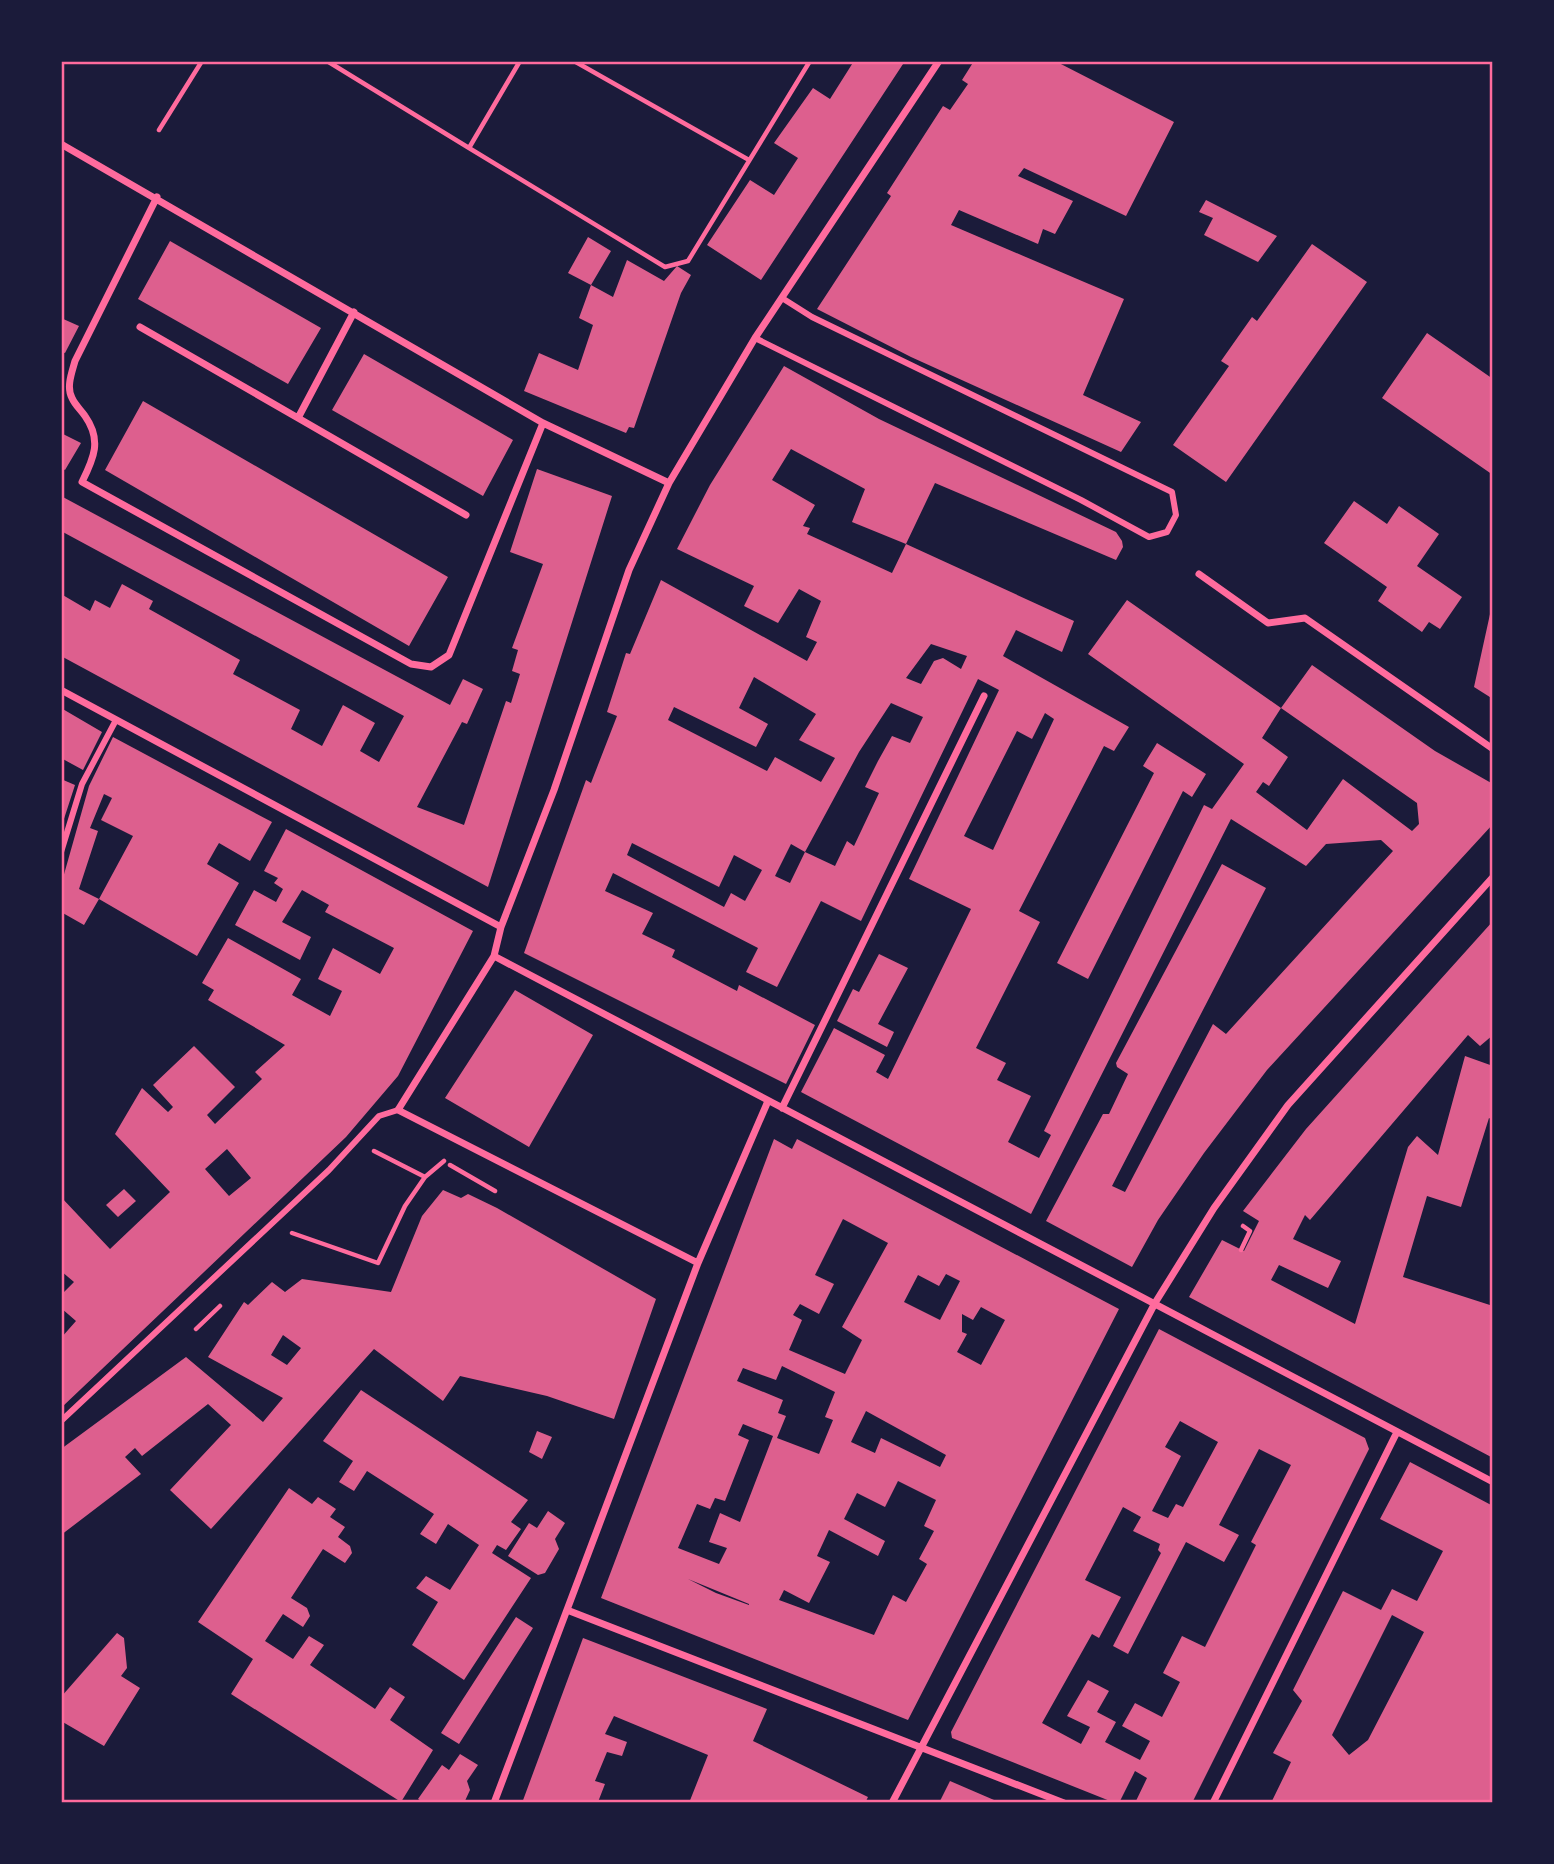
<svg xmlns="http://www.w3.org/2000/svg" width="1554" height="1864" font-family="'Public Sans',sans-serif">
  <style>
    .building { fill: #dd5f8e; fill-rule: evenodd }
    .lines { fill: none; stroke-linecap: round; stroke-linejoin: round }
    .path { stroke: #ff6b9d; stroke-width: 4.5 }
    .pedestrian { stroke: #ff6b9d; stroke-width: 6 }
    .minor { stroke: #ff6b9d; stroke-width: 7 }
    .neatline { fill: none; stroke: #ff6b9d; stroke-width: 2.5 }
  </style>
  <rect width="100%" height="100%" fill="#1b1b3a"/>
  <path class="building" d="M854 61H905L761 280 707 245 750 180 774 195 798 158 774 143 813 88 830 99Z
    M974 61H1055L1174 122 1126 216 1024 168 1018 176 1073 201 1055 234 1043 229 1038 244 959 210 951 225 1124 299 1083 395 1141 422 1121 452 911 357 817 309 891 196 887 193 943 106 950 110 968 84 962 80Z
    M1206 200 1277 236 1258 262 1204 235 1213 218 1199 212Z
    M588 237 611 251 591 285 568 273Z
    M170 241 321 328 288 384 138 299Z
    M1312 244 1367 282 1226 482 1173 445 1229 366 1221 361 1252 317 1257 321Z
    M627 260 664 281 677 266 691 275 681 293 634 428 629 427 626 433 524 391 539 353 578 370 593 325 579 318 591 285 613 297Z
    M61 318 79 326 65 353 61 352Z
    M1427 333 1493 379V475L1382 398Z
    M364 354 513 440 483 496 332 410Z
    M784 366 879 419 1116 532 1122 541 1123 547 1116 560 935 483 906 544 1074 621 1062 652 1016 630 1003 656 1129 727 1114 751 1104 746 1019 911 1040 922 976 1048 1006 1063 997 1080 1031 1096 1008 1142 1039 1158 1051 1135 1044 1131 1204 805 1212 809 1244 764 1088 654 1127 600 1281 708 1262 738 1288 757 1269 786 1263 782 1256 792 1307 830 1343 779 1412 831 1419 824 1417 803 1281 708 1312 665 1435 751 1493 784V824L1267 1070 1204 1153 1158 1220 1132 1267 1046 1221 1103 1114H1109L1128 1074 1117 1067 1116 1063 1222 864 1266 888 1112 1186 1125 1192 1213 1024 1226 1034 1393 851 1381 840 1326 844 1306 866 1231 819 1031 1214 801 1092 834 1028 885 1055 876 1072 888 1079 971 909 909 879 999 690 978 679 861 921 821 901 777 987 746 972 758 948 613 873 605 891 653 913 642 934 675 950 672 957 737 991 739 985 815 1025 786 1084 524 953 586 780 591 783 617 716 607 712 626 653 630 654 661 580 807 661 817 642 806 637 821 601 799 589 778 623 744 606 754 586 677 549 710 485ZM791 449 865 489 852 522 906 544 892 573 807 534 810 528 803 526 815 505 772 480ZM931 644 967 656 961 669 943 658 934 661 921 684 906 678ZM754 677 816 714 799 740 835 758 821 782 775 757 767 771 668 720 674 707 756 747 768 724 739 708ZM891 703 923 717 910 743 892 736 878 761 865 787 879 793 854 846 847 841 835 866 805 852 790 883 775 876 791 844 805 852 859 752ZM1045 713 1054 719 993 850 964 836 1017 731 1032 739ZM632 843 719 887 734 855 762 870 745 901 731 893 724 907 627 855Z
    M143 401 448 577 409 646 105 470Z
    M61 433 81 443 65 470 61 468Z
    M537 469 612 496 488 887 61 656V594L90 611 95 600 110 608 122 584 153 601 149 609 240 660 233 674 300 710 291 729 322 746 343 705 375 723 360 751 379 762 404 716 61 531V496L450 705 463 679 483 689 467 724 462 722 417 807 464 825 506 701 511 703 520 674 512 671 518 650 512 648 543 564 510 552Z
    M1354 501 1387 524 1399 506 1439 534 1417 566 1462 597 1440 629 1429 622 1422 632 1378 601 1387 587 1324 543Z
    M1492 605H1493V699L1474 687Z
    M61 708 102 732 83 770 61 758Z
    M113 737 272 822 250 861 219 843 216 848 207 864 239 883 197 956 99 899 133 836 101 820 112 798 104 794 90 828 98 831 79 889 99 899 84 925 61 912V885L89 786Z
    M1157 743 1206 774 1192 797 1183 791 1088 979 1057 963 1154 773 1143 766Z
    M61 779 75 785 62 825H61Z
    M286 829 473 931 398 1076 346 1137 61 1408V1338L76 1321 61 1308V1295L74 1282 61 1271V1197L110 1249 170 1192 115 1134 142 1088 168 1112 173 1107 153 1085 194 1046 235 1087 207 1115 215 1124 262 1079 255 1072 285 1045 208 1000 214 990 202 983 228 938 301 979 292 995 330 1016 342 991 318 979 333 948 380 974 394 948 325 912 329 905 302 890 282 922 311 937 300 960 235 925 254 890 276 902 283 889 274 883 278 878 264 871ZM227 1149 251 1178 229 1196 205 1169Z
    M1493 921V1035L1480 1046 1468 1035 1310 1220 1305 1215 1293 1239 1341 1261 1328 1288 1279 1265 1271 1280 1355 1324 1408 1147 1417 1136 1438 1155 1465 1056 1493 1066V1120L1489 1118 1461 1207 1427 1196 1403 1277 1493 1306V1458L1189 1297 1222 1240 1244 1251 1259 1221 1243 1211 1306 1129Z
    M879 954 908 968 878 1024 894 1032 887 1047 837 1021 853 989 859 992Z
    M515 990 593 1035 529 1147 445 1098Z
    M774 1139 792 1149 797 1139 1119 1309 908 1720 601 1598ZM843 1219 888 1243 842 1327 862 1340 845 1374 789 1350 802 1320 793 1315 800 1304 819 1314 834 1284 815 1275ZM946 1274 960 1281 940 1320 904 1302 918 1275 939 1286ZM981 1307 1005 1320 981 1365 957 1352 967 1334 962 1332V1314L973 1320ZM782 1366 835 1392 825 1417 833 1420 819 1454 777 1438 786 1416 778 1413 783 1400 737 1381 743 1368 776 1380ZM866 1411 946 1455 940 1467 881 1438 875 1453 851 1442ZM743 1424 773 1436 740 1522 720 1513 709 1542 727 1548 719 1564 678 1548 697 1504 710 1509 715 1498 725 1501 749 1440 738 1435ZM898 1481 936 1500 924 1526 934 1531 919 1559 927 1564 906 1602 893 1595 874 1635 779 1600 784 1590 809 1603 830 1562 817 1556 829 1530 878 1556 885 1541 844 1519 857 1493 885 1507ZM688 1579 749 1604V1605L716 1593Z
    M124 1189 136 1201 118 1217 106 1205Z
    M443 1190 461 1198 468 1194 497 1208 656 1299 614 1419 547 1396 460 1376 443 1401 374 1349 211 1529 170 1490 231 1425 208 1404 142 1456 135 1448 125 1457 141 1474 61 1535V1449L186 1357 263 1422 283 1398 208 1357 244 1302 248 1305 272 1282 285 1292 302 1279 391 1292 422 1216ZM283 1335 301 1348 287 1365 271 1355Z
    M1159 1329 1365 1438 1369 1449 1192 1803H1135L1147 1778 1135 1771 1119 1803H1115L952 1738 951 1732ZM1180 1421 1218 1442 1183 1507 1176 1504 1168 1518 1152 1511 1181 1456 1165 1447ZM1259 1449 1291 1465 1251 1542 1256 1545 1205 1647 1182 1636 1163 1673 1180 1682 1162 1717 1135 1703 1122 1726 1150 1741 1140 1760 1105 1742 1116 1722 1097 1712 1109 1691 1088 1680 1067 1716 1090 1727 1081 1744 1042 1723 1092 1634 1099 1638 1121 1597 1085 1580 1123 1507 1141 1517 1133 1531 1160 1544 1158 1550 1161 1553 1113 1646 1128 1654 1186 1542 1224 1562 1239 1535 1219 1525Z
    M361 1390 528 1500 511 1522 521 1529 506 1550 497 1545 492 1553 531 1578 464 1680 412 1645 438 1602 416 1588 426 1576 450 1590 479 1545 448 1524 436 1544 420 1534 434 1514 367 1471 354 1491 339 1482 353 1461 323 1441Z
    M537 1431 552 1437 542 1459 529 1452Z
    M1410 1462 1493 1506V1803H1271L1291 1762 1273 1753 1302 1701 1293 1690 1343 1591 1381 1610 1392 1589 1417 1601 1443 1551 1380 1519ZM1392 1615 1424 1632 1368 1740 1349 1755 1332 1735Z
    M289 1488 312 1504 318 1497 336 1509 330 1517 345 1527 338 1537 350 1546 352 1553 345 1563 323 1549 291 1598 307 1608 310 1616 303 1627 283 1614 265 1641 293 1659 309 1636 324 1645 310 1665 375 1709 390 1687 405 1697 390 1720 433 1750 401 1802 231 1694 253 1659 198 1622Z
    M548 1511 565 1523 555 1539 559 1549 545 1573 538 1575 508 1556 529 1523 537 1528Z
    M516 1617 533 1628 459 1744 441 1733Z
    M117 1633 124 1638 127 1668 121 1676 140 1688 104 1746 61 1721V1697Z
    M583 1638 767 1709 753 1741 868 1797 865 1803H689L708 1755 614 1716 605 1734 627 1742 622 1756 607 1752 595 1781 605 1784 598 1802 522 1803Z
    M460 1754 478 1765 467 1781 470 1790 464 1803H424L418 1799 442 1765 449 1770Z
    M950 1781 1001 1803H939Z"/>
  <g class="lines">
    <path class="path" d="M327 61 469 148 520 61
      M574 61 749 160
      M159 130 202 61
      M469 148 665 267 688 261 810 61
      M450 1165 495 1191
      M425 1177 444 1161
      M292 1233 378 1263 405 1206 425 1177 374 1151
      M1241 1250 1250 1231 1243 1226
      M196 1329 220 1306"/>
    <path class="pedestrian" d="M755 338 1081 500 1149 537 1167 532 1176 515 1172 492 812 317 782 298
      M61 852 82 784 116 720
      M61 1421 329 1170 379 1116 398 1110"/>
    <path class="minor" d="M61 144 543 423 669 483
      M157 197 75 361C72 372 66 387 72 398 75 405 81 410 85 416 102 440 94 458 82 482L411 664 431 667 449 655 543 423
      M140 327 298 418 354 312
      M298 418 466 515
      M1199 574 1268 623 1305 618 1493 749
      M61 690 501 927
      M494 956 1493 1482
      M782 1108 984 696
      M698 1263 398 1110 494 956 501 927 554 790 629 570 669 483 755 338 939 61
      M567 1610 1064 1803
      M494 1803 698 1263 768 1101
      M892 1803 1155 1303 1214 1208 1288 1105 1493 877
      M1213 1803 1397 1432"/>
  </g>
  <rect width="1554" height="1864" fill="none" stroke="#1b1b3a" stroke-width="126"/>
  <rect x="63" y="63" width="1428" height="1738" class="neatline"/>
</svg>
